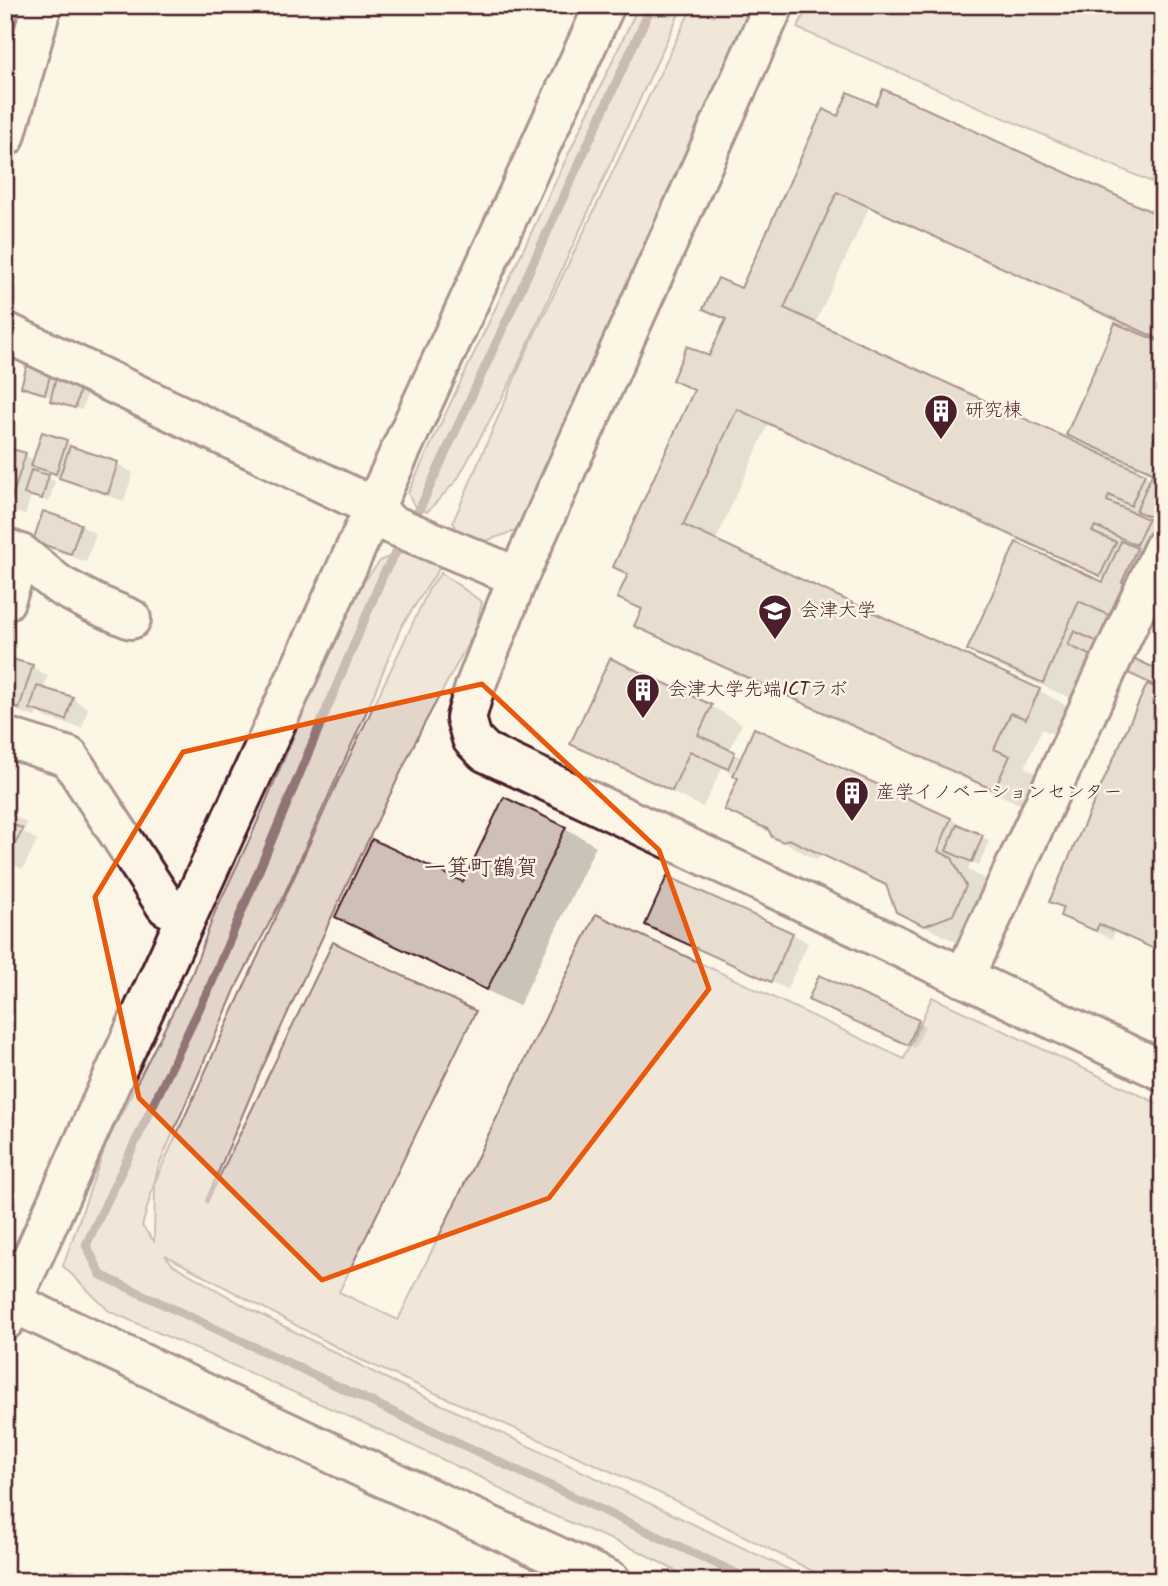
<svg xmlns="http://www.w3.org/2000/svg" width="1168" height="1586" font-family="Kalam,'Klee One',sans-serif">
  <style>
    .green { fill: #e2d5ca; stroke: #967a7a; stroke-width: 2; fill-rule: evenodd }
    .shadow { fill: #0003; fill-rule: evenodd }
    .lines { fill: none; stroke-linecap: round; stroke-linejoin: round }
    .stream { stroke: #917474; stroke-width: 9 }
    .building { fill: #cfc0b7; stroke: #4a1f2b; stroke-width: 2 }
    .minor-casing { stroke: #4a1f2b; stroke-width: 44 }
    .minor { stroke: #fcf5e5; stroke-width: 38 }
    .marked { fill: none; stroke: #e8590c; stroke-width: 5; stroke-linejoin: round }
    .labels { text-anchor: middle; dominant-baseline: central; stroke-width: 5; stroke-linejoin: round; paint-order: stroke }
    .poi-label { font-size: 19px; fill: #4a1f2b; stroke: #fcf5e5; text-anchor: start }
    .quarter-label { font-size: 23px; fill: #4a1f2b; stroke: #fcf5e5 }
  </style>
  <rect width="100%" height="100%" fill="#fcf5e5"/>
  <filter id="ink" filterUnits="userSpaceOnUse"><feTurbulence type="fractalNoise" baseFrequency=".0143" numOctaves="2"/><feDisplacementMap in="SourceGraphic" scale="14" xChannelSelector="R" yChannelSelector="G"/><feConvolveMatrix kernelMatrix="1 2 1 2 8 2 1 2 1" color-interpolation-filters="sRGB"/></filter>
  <g filter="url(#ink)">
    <path class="green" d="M639 5H683L509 385 457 480 427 512 414 505 408 493Z
      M693 5H765L543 522 476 544 463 541 453 522 526 352Z
      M809 5H1163V187L797 28Z
      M420 545 440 567 401 627 369 706 283 897 238 983 159 1165 154 1184 337 783 429 589 441 573 482 602 476 629 422 728 339 901 261 1071 206 1201 207 1202 333 942 476 1011 339 1292 398 1320 596 914 904 1059 932 997 1163 1106V1581H832L666 1496 359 1359 165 1255 172 1264 252 1310 377 1374 813 1581H694L641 1552 531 1506 482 1478 375 1428 109 1311 63 1266 107 1142 192 974 215 912 253 832 322 669 338 615 381 560ZM154 1184 155 1185 154 1241 142 1226Z"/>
    <path class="shadow" d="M824 112 1163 219V524L1140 511 1138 517 1163 530V559L1141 549 1140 551 1163 564 1099 644 1163 674V688L1094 656 1075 700 1000 667 969 650 1104 585 1106 580 768 425 715 542 1039 690 1070 708 1057 736 1042 729 1025 767 1040 776 1026 807 668 643 637 625 643 611 619 597 630 574 695 391 674 379 710 359 727 321 705 308 742 291ZM869 208 1126 326 1069 434 1097 451 1096 453 815 324ZM1138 468 1153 475 1151 479 1137 471Z
      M30 361 89 387 82 410 59 404 52 400 53 397 30 391 23 387Z
      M5 387 9 390 5 402Z
      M43 434 67 442 82 452 118 464 133 473 124 501 77 486 39 468 38 474 55 481 49 502 31 496 25 515 5 509V449L25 455 35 461Z
      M5 511 16 517 10 536 5 534Z
      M80 525 96 534 86 562 51 549 35 540Z
      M5 658 32 667 48 676 43 690 73 699 88 708 82 728 47 718 37 712 35 717 5 707Z
      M1163 688V953L1115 932 1112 939 1078 924 1062 915 1064 908 1051 901Z
      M711 706 742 724 729 751 742 758 755 730 951 819 989 841 979 865 971 861 968 870 983 878 997 905 984 933 957 943 898 911 889 888 822 856 815 859 805 854 774 836 772 833 757 827 726 809 740 778 722 768 703 807 603 761 572 743Z
      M5 811 27 823 23 832 37 840 23 869 5 861Z
      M565 828 596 846 519 1006 368 934 337 916 464 884Z
      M647 925 792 934 808 943 787 989 663 934Z
      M818 1003 918 1022 925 1026 915 1048Z"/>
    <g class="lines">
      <path class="stream" d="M411 524 420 508 652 5
        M403 540 384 573 212 982 86 1245 101 1275 753 1581"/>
    </g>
    <path class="building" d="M883 89 1163 217V341L837 192 784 308 1145 474 1131 506 1109 495 1107 501 1148 519 1136 545 1095 526 1092 532 1116 542 1100 576 737 409 683 525 1040 689 1026 719 1011 713 994 749 1010 756 994 790 634 626 642 609 617 598 628 574 613 567 694 390 672 380 687 346 709 356 726 319 703 309 718 278 741 288 823 109 838 116 848 92 876 105Z
      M1115 323 1163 343V419L1153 441 1163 446V490L1151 517 1136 511 1153 472 1066 435Z
      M29 358 53 365 45 394 21 387Z
      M57 374 82 381 75 408 50 401Z
      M42 432 67 440 56 474 31 466Z
      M70 446 118 462 108 494 59 478Z
      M5 447 26 453 9 507 5 506Z
      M31 470 49 475 42 499 24 494Z
      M43 511 81 524 71 554 33 541Z
      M1121 541 1137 548 1122 582 1125 583 1110 616 1079 601 1043 683 967 650 1016 542 1103 582Z
      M1074 631 1163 672V676L1158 687 1068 645Z
      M5 657 33 665 19 709 5 705Z
      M610 658 712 705 698 735 735 752 728 769 690 751 672 791 570 744Z
      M1163 683V953L1099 924 1096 931 1060 916 1063 907 1049 902 1147 684 1160 689Z
      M37 686 73 697 66 720 30 709Z
      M754 728 951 818 938 851 952 858 966 886 953 915 924 926 896 912 886 885 789 839 783 842 772 837 768 829 724 810 738 778 733 776Z
      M504 797 566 827 487 990 335 917 372 839 463 882Z
      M5 809 13 813 8 822 23 829 6 861Z
      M957 824 983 835 972 862 946 851Z
      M667 876 793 933 771 982 645 925Z
      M819 975 919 1020 908 1045 808 1000Z"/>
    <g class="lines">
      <g class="minor-casing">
        <path id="minor" d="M774 5 518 577 475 687 466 718 472 739 485 752 1163 1071
          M5 137 42 5
          M5 332 355 498 374 505 388 523 518 577
          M5 548 21 554 59 585 93 603 131 619
          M5 601 21 554
          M5 737 69 757 166 906 187 916
          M962 977 970 964 1163 549
          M5 1299 378 1475 611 1581
          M5 1320 11 1302 35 1252 110 1084 605 5"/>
      </g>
      <use href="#minor" class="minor"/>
    </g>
  </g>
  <path d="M0 0H1168V1586H0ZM482 684 659 850 709 989 549 1198 322 1280 139 1098 95 897 183 752Z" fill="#fcf5e5" fill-opacity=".55" fill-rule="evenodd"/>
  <path class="marked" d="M482 684 659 850 709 989 549 1198 322 1280 139 1098 95 897 183 752Z"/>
  <defs>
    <g id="building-pin" transform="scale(1.75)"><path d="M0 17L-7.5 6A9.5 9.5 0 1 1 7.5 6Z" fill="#4a1f2b" stroke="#fcf5e5"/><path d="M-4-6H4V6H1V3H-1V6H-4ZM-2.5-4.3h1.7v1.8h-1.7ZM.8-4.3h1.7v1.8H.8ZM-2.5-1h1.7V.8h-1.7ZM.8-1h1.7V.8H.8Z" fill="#fff"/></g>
    <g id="university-pin" transform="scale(1.75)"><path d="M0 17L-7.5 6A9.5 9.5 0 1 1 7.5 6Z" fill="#4a1f2b" stroke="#fcf5e5"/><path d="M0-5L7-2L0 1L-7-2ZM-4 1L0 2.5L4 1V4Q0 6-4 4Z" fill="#fff"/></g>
  </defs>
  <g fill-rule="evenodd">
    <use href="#building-pin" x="941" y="411"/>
    <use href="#university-pin" x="775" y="611"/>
    <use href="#building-pin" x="643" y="690"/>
    <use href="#building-pin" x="852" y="793"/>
  </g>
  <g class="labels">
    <g class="poi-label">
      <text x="965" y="411">研究棟</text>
      <text x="800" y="611">会津大学</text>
      <text x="668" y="690">会津大学先端ICTラボ</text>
      <text x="876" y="793">産学イノベーションセンター</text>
    </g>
    <g class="quarter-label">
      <text x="481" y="869">一箕町鶴賀</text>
    </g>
  </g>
  <rect width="1168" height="1586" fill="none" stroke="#fcf5e5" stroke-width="28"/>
  <rect x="14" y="14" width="1140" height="1558" fill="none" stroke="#4a1f2b" stroke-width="2.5" filter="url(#ink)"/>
</svg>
